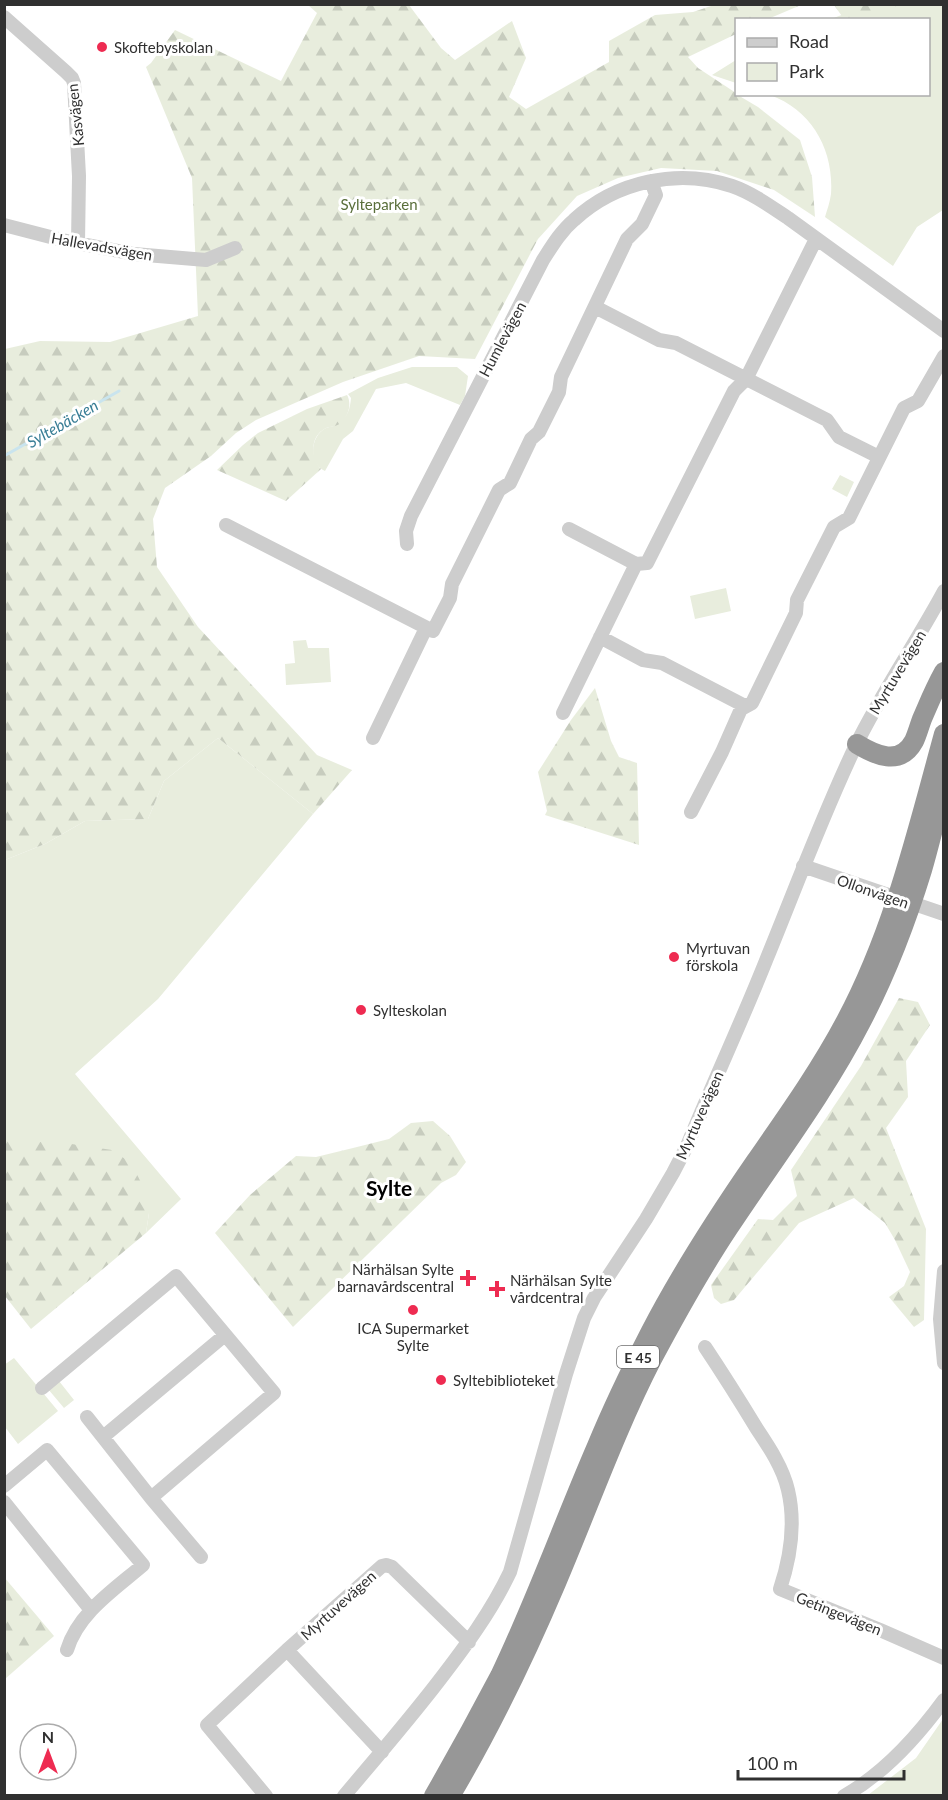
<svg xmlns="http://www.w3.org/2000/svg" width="948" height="1800" font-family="Lato,sans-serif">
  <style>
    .green { fill: #e8eddd }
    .forest { fill: url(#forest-firs) }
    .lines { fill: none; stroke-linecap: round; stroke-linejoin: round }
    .stream { stroke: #c9e4ee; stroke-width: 3 }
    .minor { stroke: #cdcdcd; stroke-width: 14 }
    .highway { stroke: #979797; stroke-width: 20 }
    .poi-dot { fill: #ee2b51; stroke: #fff; stroke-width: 2 }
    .labels { text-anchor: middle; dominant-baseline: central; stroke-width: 6; stroke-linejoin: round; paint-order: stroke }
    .shield { fill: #fff; stroke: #6e6e6e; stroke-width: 1.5 }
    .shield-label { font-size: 14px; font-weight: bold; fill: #303030 }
    .poi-label { font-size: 15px; fill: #303030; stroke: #fff; text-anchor: start }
    .street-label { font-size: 15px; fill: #303030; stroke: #fff }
    .park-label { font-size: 15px; fill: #596e3a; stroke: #fff }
    .water-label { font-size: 16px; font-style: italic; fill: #397e96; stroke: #fff }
    .district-label { font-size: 21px; font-weight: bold; fill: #000; stroke: #fff }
  </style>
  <defs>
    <pattern id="forest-firs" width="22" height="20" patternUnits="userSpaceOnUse" patternTransform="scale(1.5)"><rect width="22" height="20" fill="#e8eddd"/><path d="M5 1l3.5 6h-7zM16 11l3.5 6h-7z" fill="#c7ccbe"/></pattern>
  </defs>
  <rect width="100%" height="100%" fill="#fff"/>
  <path class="green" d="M868 5H943V210L917 227 893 266 825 217C827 210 830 202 831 194 834 150 812 110 770 95L928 94V20L831 19Z
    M736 60V83L712 75Z
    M412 367H457L468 376 465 396 460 405 406 383 376 389 353 431 343 439 325 471C308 463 310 436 326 428 331 426 335 427 339 423 348 416 350 409 351 398L348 394 378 378Z
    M840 475 854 482 847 497 832 489Z
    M726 588 731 611 695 619 690 596Z
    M306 640 308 648H329L331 682 286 685 285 664 295 663 293 641Z
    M218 738 313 814 158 999 75 1074 181 1199 146 1233 149 1213 5 1140V860L45 844 85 821 148 819 164 781Z
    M14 1358 58 1411 18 1444 5 1427 4 1365Z
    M59 1381 74 1400 64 1408 48 1389Z
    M943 1719V1795H868L916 1758Z"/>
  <path class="forest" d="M308 5H409L441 48 455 60 512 21 526 58 509 97 526 109 609 62V41L655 15 693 12 714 5H801L768 19 736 20V34L688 57 698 68 736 93V94L758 107 800 140 812 177 815 217 774 190 717 171 661 168 618 178 577 196 538 239 475 359 419 356 343 382 256 420 236 433 211 456 165 488 153 519 157 567 198 627 317 755 352 770 313 814 218 738 164 781 148 819 85 821 45 844 5 860V349L40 341 110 342 198 316 192 178 146 67 151 63 175 30 281 81 317 13Z
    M834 5H898L875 19H844Z
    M347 395C353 405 347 422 335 426 332 427 328 427 326 428 309 437 311 457 321 469L286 501 217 470 243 445 258 433 307 409Z
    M595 688 611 741 619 757 637 763 639 845 545 815 547 811 538 772 571 720Z
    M899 998 918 1002 930 1025 906 1061 908 1097 886 1128 926 1229 924 1320 914 1327 889 1297 904 1286 910 1272 895 1240 885 1223 854 1198 799 1223 734 1300 721 1304 714 1298 711 1285 758 1219 773 1220 797 1196 791 1170 861 1066Z
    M433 1121 450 1136 466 1162 456 1175 441 1183 293 1327 215 1233 250 1195 296 1156 316 1157 353 1148 389 1139 411 1123Z
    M4 1140 11 1142H58L112 1150 131 1163 148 1196 149 1213 146 1233 31 1329 5 1296Z
    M4 1577 54 1636 5 1679H4Z"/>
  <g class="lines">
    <path class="stream" d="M4 456 119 391"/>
    <path class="minor" d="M4 17 66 72 72 78 74 83 79 176 78 243
      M4 225 62 240 134 254 206 260 235 248
      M595 307 659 340 676 343 827 420 839 437 879 457
      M226 525 433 631 450 598 452 584 499 490 510 483 531 439 539 432 559 392 561 377 627 239 642 224 656 195 651 181
      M569 529 636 564
      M407 544 406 531 411 516 543 260C552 246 561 231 574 220 616 181 678 168 732 186 752 193 770 206 788 218L944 331
      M600 637 643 660 662 663 745 706
      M563 713 636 564 647 563 734 391 746 379 816 239
      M373 738 426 628
      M691 812 722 752 741 709 752 703 796 613 797 600 834 527 849 518 904 408 918 401 944 356
      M803 866 944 914
      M944 1271 940 1319 944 1363
      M705 1347C723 1374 740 1401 757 1429 769 1447 783 1468 788 1490 796 1524 791 1556 780 1589L880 1630 944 1658
      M42 1388 176 1276 274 1393 151 1498 201 1557
      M87 1417 151 1498
      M103 1437 225 1335
      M4 1486 47 1450 143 1565C115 1589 78 1613 67 1650
      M4 1502 91 1610
      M287 1650 382 1752
      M266 1796 207 1725 287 1650 382 1566 386 1565 392 1567 469 1642
      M344 1796C376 1758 408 1721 438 1682 465 1647 491 1612 510 1572L566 1374 584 1318 594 1298 646 1219 673 1173 687 1146C713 1083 742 1021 767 958 796 887 823 814 856 745 882 692 916 643 944 591
      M844 1796C885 1773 917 1737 944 1700"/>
    <path class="highway" d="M857 744C875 755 900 767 914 741 917 735 919 727 922 719 929 703 935 688 944 672
      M434 1796C457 1756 479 1716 500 1676 536 1601 564 1522 597 1446 613 1407 631 1370 650 1333 681 1273 718 1216 756 1161 788 1115 820 1070 846 1021 894 931 917 832 944 734
      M450 1796C491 1727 525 1656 556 1583 588 1508 615 1431 652 1359 676 1314 701 1269 729 1227 774 1159 824 1094 861 1022 886 974 906 922 922 870 930 843 936 815 944 788"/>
  </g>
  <g class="poi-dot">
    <circle cx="102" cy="47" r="6"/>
    <circle cx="674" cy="957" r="6"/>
    <circle cx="361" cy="1010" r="6"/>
    <path d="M465 1269h6v6h6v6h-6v6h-6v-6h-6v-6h6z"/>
    <path d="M494 1280h6v6h6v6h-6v6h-6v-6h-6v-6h6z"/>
    <circle cx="413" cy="1310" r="6"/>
    <circle cx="441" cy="1380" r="6"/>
  </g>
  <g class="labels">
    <rect class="shield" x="617" y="1346" width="42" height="22" rx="4.5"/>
    <g class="shield-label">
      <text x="638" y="1357">E 45</text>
    </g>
    <g class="poi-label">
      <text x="114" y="47">Skoftebyskolan</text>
      <text x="686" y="948">Myrtuvan<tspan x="686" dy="17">förskola</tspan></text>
      <text x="373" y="1010">Sylteskolan</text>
      <text x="454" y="1269" text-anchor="end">Närhälsan Sylte<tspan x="454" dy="17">barnavårdscentral</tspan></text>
      <text x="510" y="1280">Närhälsan Sylte<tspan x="510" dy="17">vårdcentral</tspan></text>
      <text x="413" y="1328" text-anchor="middle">ICA Supermarket<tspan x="413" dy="17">Sylte</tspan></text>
      <text x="453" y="1380">Syltebiblioteket</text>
    </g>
    <g class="street-label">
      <text transform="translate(75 115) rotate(-96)">Kasvägen</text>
      <text transform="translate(102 246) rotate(10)">Hallevadsvägen</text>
      <text transform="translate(502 339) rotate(-62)">Humlevägen</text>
      <text transform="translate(897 672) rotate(-59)">Myrtuvevägen</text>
      <text transform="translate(873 891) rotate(19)">Ollonvägen</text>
      <text transform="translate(699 1115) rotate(-66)">Myrtuvevägen</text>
      <text transform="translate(338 1605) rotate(-42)">Myrtuvevägen</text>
      <text transform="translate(839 1613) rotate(22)">Getingevägen</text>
    </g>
    <g class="park-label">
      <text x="379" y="204">Sylteparken</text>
    </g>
    <g class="water-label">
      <text transform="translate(62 423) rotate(-30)">Syltebäcken</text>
    </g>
    <g class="district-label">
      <text x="389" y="1187">Sylte</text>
    </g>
  </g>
  <rect width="948" height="1800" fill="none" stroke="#303030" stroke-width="12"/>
  <rect x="735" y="18" width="195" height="78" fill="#ffffff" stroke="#acacac" stroke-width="1.5"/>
  <rect x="747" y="38" width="30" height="9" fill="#cdcdcd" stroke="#acacac" stroke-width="1.5"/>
  <text x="789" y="48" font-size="18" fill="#303030">Road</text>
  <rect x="747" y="63" width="30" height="18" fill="#e8eddd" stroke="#acacac" stroke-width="1.5"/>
  <text x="789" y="78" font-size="18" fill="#303030">Park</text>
  <g transform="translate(48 1752)"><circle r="28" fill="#ffffff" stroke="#acacac" stroke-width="1.5"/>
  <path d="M0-4.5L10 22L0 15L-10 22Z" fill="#ee2b51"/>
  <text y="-9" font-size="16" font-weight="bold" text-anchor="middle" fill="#303030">N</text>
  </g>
  <path d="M738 1770v9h166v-9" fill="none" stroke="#303030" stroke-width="3"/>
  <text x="747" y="1770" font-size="18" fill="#303030" stroke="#ffffff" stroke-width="4.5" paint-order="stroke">100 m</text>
</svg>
